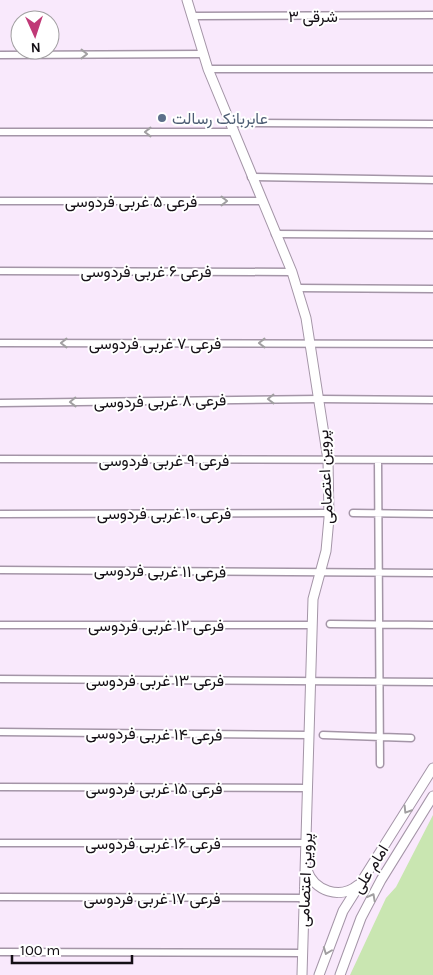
<svg xmlns="http://www.w3.org/2000/svg" width="433" height="975" font-family="Karla,Vazirmatn,sans-serif">
  <style>
    .green { fill: #c9e6b1 }
    .lines { fill: none; stroke-linecap: round; stroke-linejoin: round }
    .minor-casing { stroke: #a495a7; stroke-width: 9 }
    .secondary-casing { stroke: #a495a7; stroke-width: 11 }
    .minor { stroke: #fff; stroke-width: 6 }
    .secondary { stroke: #fff; stroke-width: 9 }
    .oneway { stroke: #a19fa1 }
    .service-dot { fill: #5c6f8a; stroke: #fff; stroke-width: 2 }
    .labels { text-anchor: middle; dominant-baseline: central; stroke-width: 4; stroke-linejoin: round; paint-order: stroke }
    .street-label { font-size: 16px; fill: #140f15; stroke: #fff }
    .service-label { font-size: 16px; fill: #4e5e75; stroke: #fff; text-anchor: start }
  </style>
  <rect width="100%" height="100%" fill="#f9e9fc"/>
  <path class="green" d="M433 815V975H350L386 898 396 887Z"/>
  <g class="lines">
    <g class="minor-casing">
      <path id="minor" d="M193 16 433 15
        M0 55 204 54
        M208 69H433
        M229 123 433 124
        M0 132H232
        M251 177 433 180
        M0 201H262
        M275 234 433 235
        M0 271 292 272
        M297 288 433 289
        M0 343 433 344
        M0 403 320 399 433 400
        M0 459 433 460
        M378 460 380 764
        M353 513 433 514
        M0 514 329 513
        M0 570 433 573
        M330 624 433 625
        M0 625H312
        M0 679 433 682
        M0 732 309 735
        M323 735 411 738
        M0 787 307 788
        M0 843H306
        M0 897 304 898
        M0 952 302 953"/>
    </g>
    <g class="secondary-casing">
      <path id="secondary" d="M187 0 208 69 292 272 306 318 328 460 329 518 326 551 313 599 302 975
        M307 870C314 891 340 900 358 885
        M319 975 343 911 433 768
        M340 975 361 918 381 880 433 796"/>
    </g>
    <use href="#minor" class="minor"/>
    <use href="#secondary" class="secondary"/>
  </g>
  <defs><path id="oneway-chevron" d="M-2-3.5L2.5 0L-2 3.5" fill="none" stroke-width="1.6" stroke-linecap="round" stroke-linejoin="round" transform="scale(1.25)"/></defs>
  <g class="oneway">
    <use href="#oneway-chevron" transform="translate(84 54)"/>
    <use href="#oneway-chevron" transform="translate(148 132) rotate(180)"/>
    <use href="#oneway-chevron" transform="translate(224 201)"/>
    <use href="#oneway-chevron" transform="translate(64 343) rotate(-180)"/>
    <use href="#oneway-chevron" transform="translate(262 343) rotate(-180)"/>
    <use href="#oneway-chevron" transform="translate(271 399) rotate(179)"/>
    <use href="#oneway-chevron" transform="translate(73 402) rotate(179)"/>
    <use href="#oneway-chevron" transform="translate(407 810) rotate(122)"/>
    <use href="#oneway-chevron" transform="translate(372 897) rotate(-62)"/>
    <use href="#oneway-chevron" transform="translate(327 951) rotate(111)"/>
  </g>
  <circle class="service-dot" cx="162" cy="118" r="5"/>
  <g class="labels">
    <g class="street-label">
      <text x="313" y="16">۳ شرقی</text>
      <text x="131" y="201">فرعی ۵ غربی فردوسی</text>
      <text x="146" y="271">فرعی ۶ غربی فردوسی</text>
      <text x="155" y="343">فرعی ۷ غربی فردوسی</text>
      <text transform="translate(160 401) rotate(-1)">فرعی ۸ غربی فردوسی</text>
      <text x="164" y="460">فرعی ۹ غربی فردوسی</text>
      <text transform="translate(325 477) rotate(-93)">پروین اعتصامی</text>
      <text x="164" y="513">فرعی ۱۰ غربی فردوسی</text>
      <text transform="translate(160 571) rotate(1)">فرعی ۱۱ غربی فردوسی</text>
      <text x="156" y="625">فرعی ۱۲ غربی فردوسی</text>
      <text x="155" y="680">فرعی ۱۳ غربی فردوسی</text>
      <text transform="translate(154 734) rotate(1)">فرعی ۱۴ غربی فردوسی</text>
      <text x="154" y="788">فرعی ۱۵ غربی فردوسی</text>
      <text x="153" y="843">فرعی ۱۶ غربی فردوسی</text>
      <text transform="translate(370 869) rotate(-58)">امام علی</text>
      <text transform="translate(305 880) rotate(-88)">پروین اعتصامی</text>
      <text x="152" y="898">فرعی ۱۷ غربی فردوسی</text>
    </g>
    <g class="service-label">
      <text x="172" y="118">عابربانک رسالت</text>
    </g>
  </g>
  <g transform="translate(35 35) rotate(177)"><circle r="24" fill="#ffffff" stroke="#a19fa1"/>
  <path d="M0-4L9 19L0 12L-9 19Z" fill="#c03977"/>
  <text y="-8" font-size="14" font-weight="bold" text-anchor="middle" fill="#140f15">N</text>
  </g>
  <path d="M12 955v8h120v-8" fill="none" stroke="#140f15" stroke-width="2.5"/>
  <text x="20" y="955" font-size="15" fill="#140f15" stroke="#ffffff" stroke-width="4" paint-order="stroke">100 m</text>
</svg>
